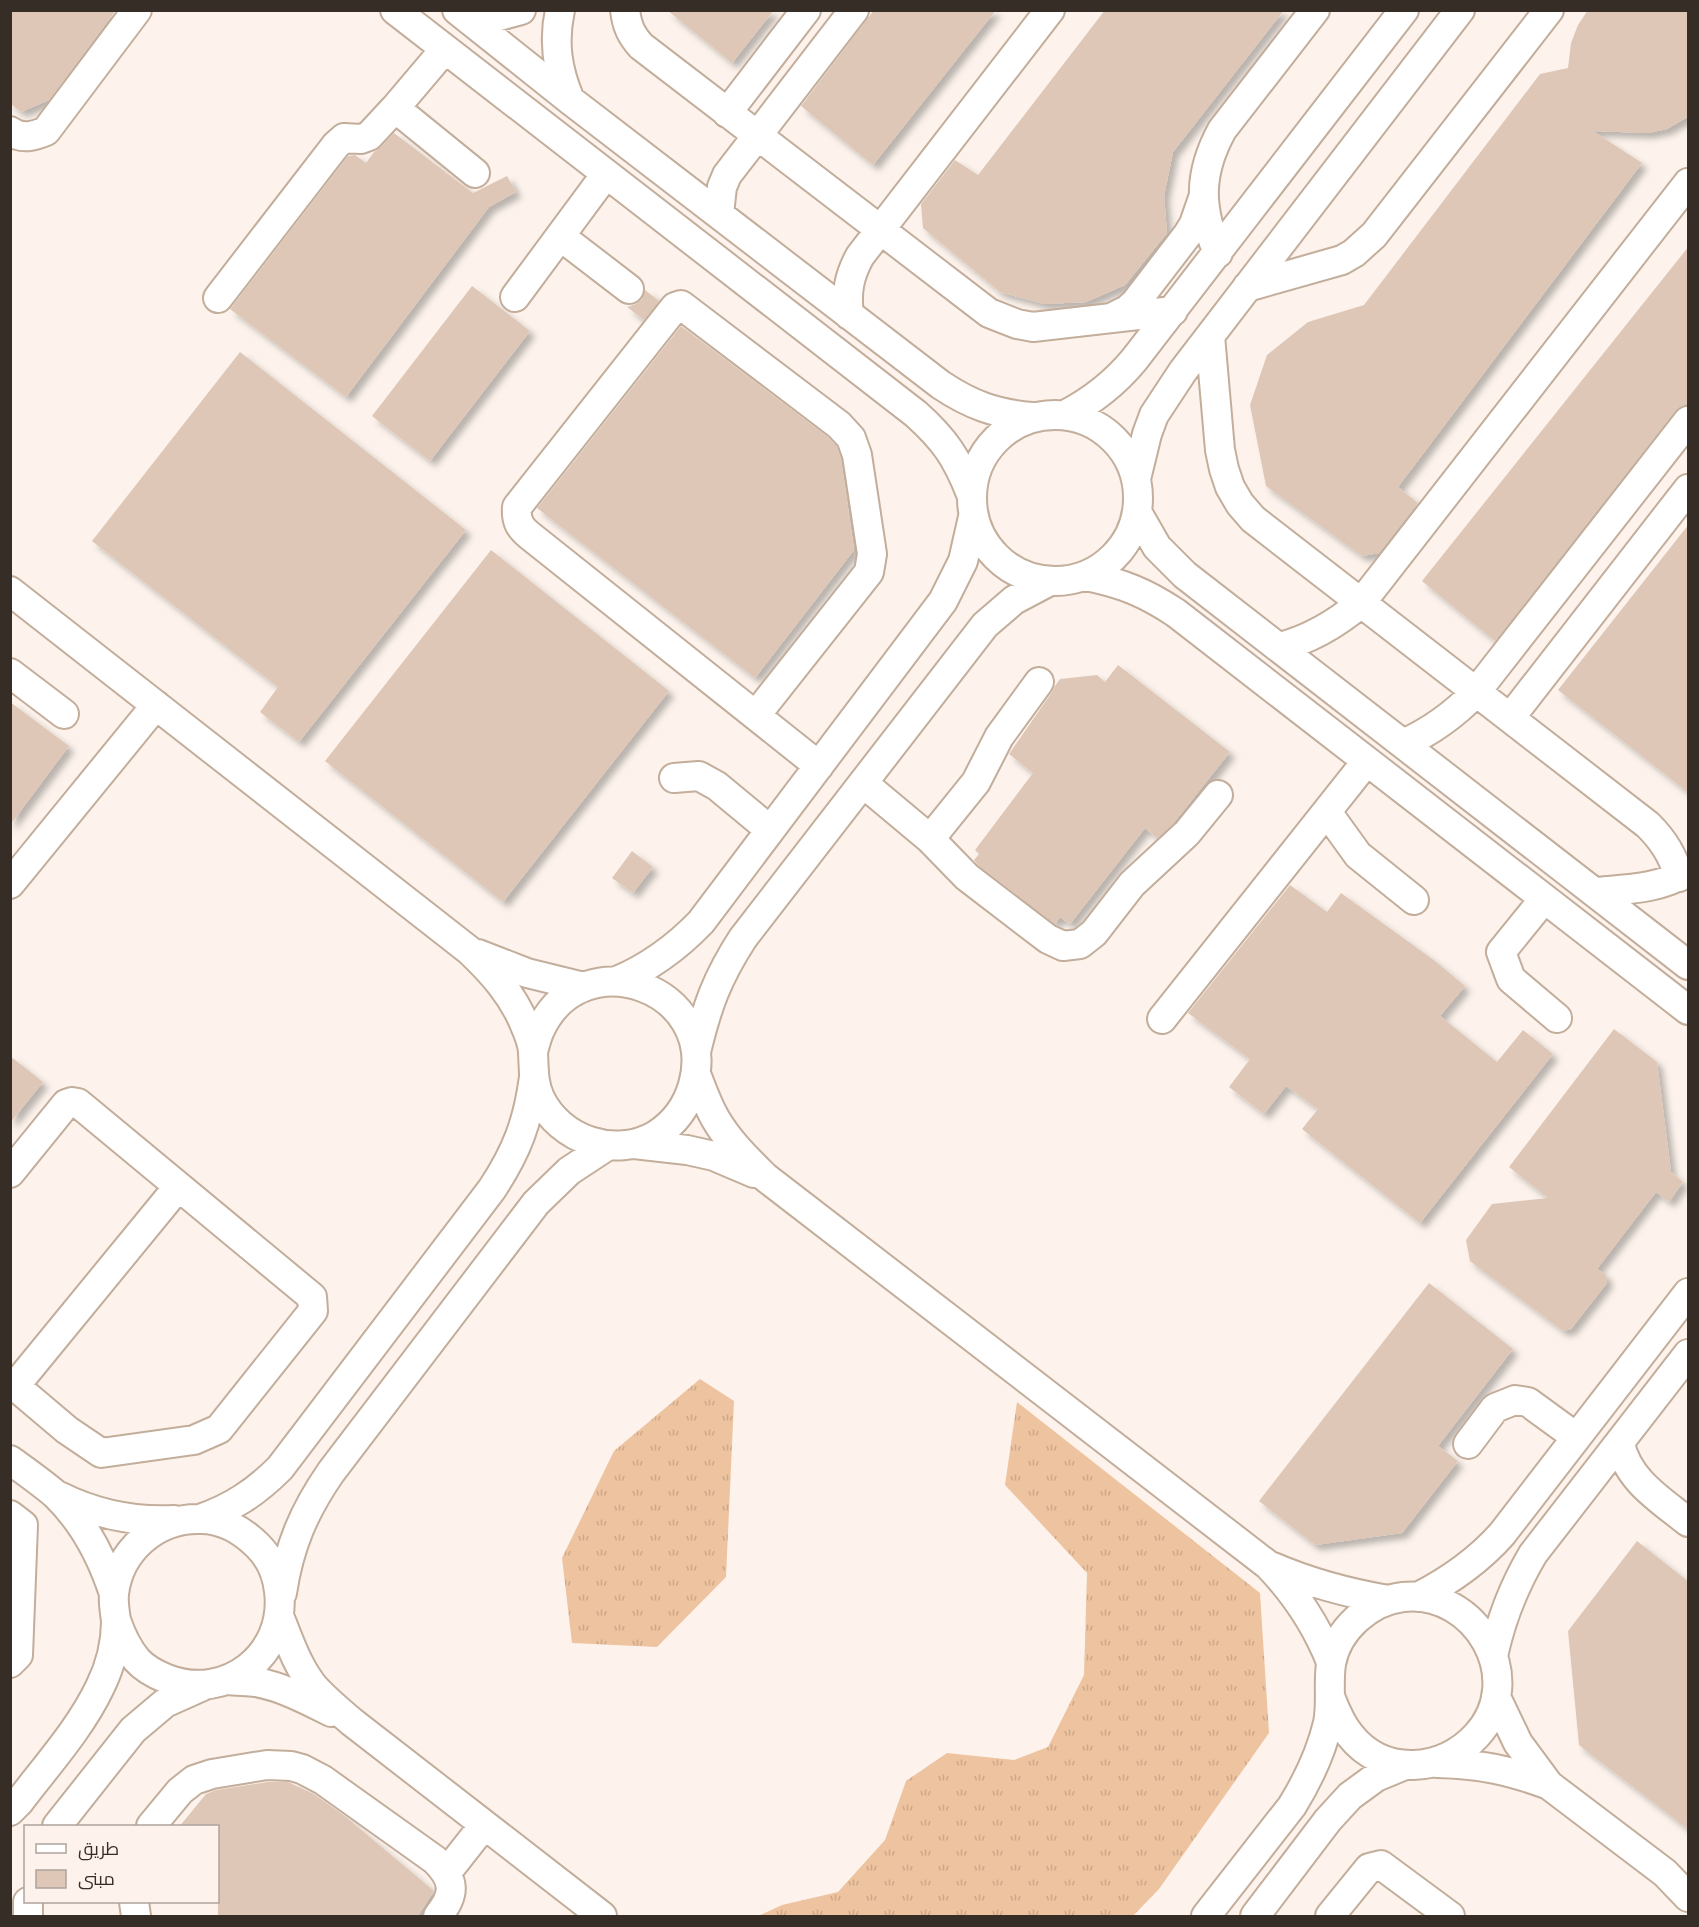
<svg xmlns="http://www.w3.org/2000/svg" width="1699" height="1927" font-family="Jost,Cairo,sans-serif">
  <style>
    .grass { fill: url(#grass-tufts) }
    .building { fill: #dec7b6; filter: url(#shadow) }
    .lines { fill: none; stroke-linecap: round; stroke-linejoin: round }
    .minor-casing { stroke: #c3ad9b; stroke-width: 32 }
    .minor { stroke: #fff; stroke-width: 28 }
  </style>
  <defs>
    <pattern id="grass-tufts" width="24" height="20" patternUnits="userSpaceOnUse" patternTransform="scale(1.5)"><rect width="24" height="20" fill="#eec3a0"/><path d="M3 7l-1-3M5 7V3M7 7l1-3M15 17l-1-3M17 17v-4M19 17l1-3" fill="none" stroke="#cda88a"/></pattern>
    <filter id="shadow"><feDropShadow dx="5.5" dy="5.5" stdDeviation="3" flood-color="#0004"/></filter>
  </defs>
  <rect width="100%" height="100%" fill="#fdf3ec"/>
  <path class="grass" d="M700 1379 734 1401 726 1577 657 1647 572 1643 562 1558 614 1451Z
    M1017 1402 1260 1593 1269 1733 1159 1889 1133 1916H758L782 1905 838 1892 885 1840 906 1781 947 1753 1014 1760 1048 1747 1084 1675 1087 1573 1005 1485Z"/>
  <path class="building" d="M10 10H116L49 100 21 112 10 103Z
    M667 10H774L732 63Z
    M874 10H996L873 165 801 106Z
    M1105 10H1284L1173 152 1164 196 1167 233 1125 285 1086 302 1044 304 1000 292 923 228 921 204 955 160 978 175Z
    M1588 10H1689V116L1667 129 1648 133 1593 131 1642 163 1398 487 1418 503 1417 504 1379 553 1362 556 1266 486 1250 405 1267 355 1308 322 1364 305 1540 74 1568 68 1571 43 1578 25Z
    M394 133 473 193 507 176 516 192 489 207 346 397 230 309 348 156 355 155 366 163 374 152 381 147Z
    M1689 246V402L1675 411 1495 641 1422 581Z
    M472 286 530 331 430 461 372 416Z
    M645 290 659 301 644 320 627 307 636 304 642 299Z
    M681 326 828 437 837 447 841 459 854 550 755 678 537 508Z
    M240 352 466 530 299 742 260 712 278 687 92 541Z
    M1689 524V793L1558 690Z
    M491 550 669 691 503 902 325 761Z
    M1118 665 1230 752 1172 825 1157 838 1145 828 1070 924 1060 917 1055 924 978 865 974 860 979 854 975 850 1033 773 1009 754 1052 692 1055 686 1060 679 1097 675 1105 682Z
    M10 702 69 746 10 825Z
    M632 851 653 867 633 893 612 878Z
    M1290 885 1327 912 1341 893 1435 961 1465 986 1440 1016 1497 1062 1523 1030 1553 1054 1420 1223 1302 1129 1318 1109 1286 1086 1264 1114 1229 1087 1250 1059 1188 1013Z
    M1614 1029 1657 1062 1671 1172 1683 1182 1669 1202 1656 1192 1597 1269 1606 1275 1607 1283 1571 1329 1563 1331 1470 1261 1466 1240 1492 1204 1548 1198 1509 1167Z
    M10 1056 43 1082 10 1123Z
    M1429 1283 1513 1349 1438 1446 1458 1461 1402 1533 1315 1545 1259 1501Z
    M1637 1541 1689 1582V1830L1579 1745 1568 1631Z
    M268 1782H288L314 1794 346 1817 434 1891 417 1917H218V1827H179L206 1794 216 1790Z"/>
  <g class="lines">
    <g class="minor-casing">
      <path id="minor" d="M395 10 916 414C945 440 957 458 971 494
        M457 10 570 100 941 385C971 405 996 414 1032 417
        M560 10C553 42 557 70 570 100
        M625 10C627 26 631 35 641 46L989 313 1017 324 1033 327 1173 311
        M471 21 488 19 521 10
        M445 49 395 108 475 173
        M727 113 806 10
        M10 131C22 140 34 136 46 131L137 10
        M719 214 722 187 727 175 854 10
        M560 236 629 289
        M1218 253C1199 208 1198 174 1222 130L1315 10
        M1247 287 1342 260 1354 253 1374 235 1549 10
        M515 297 606 174
        M218 298 336 145 344 138 361 139 369 136 395 108
        M849 315C846 292 849 276 860 256L1050 10
        M1113 317 1127 310 1135 303 1188 234 1194 224 1203 198
        M1210 336 1220 450 1224 469 1230 487 1240 504 1253 519 1648 825C1664 841 1673 856 1679 877
        M972 498a83 83 0 1 1 166 0a83 83 0 1 1-166 0Z
        M1065 415C1092 401 1114 384 1134 360L1404 10
        M1136 479 1147 434 1154 415 1183 371 1460 10
        M1137 512 1157 547 1185 575 1688 965
        M1086 576C1122 583 1146 593 1176 613L1688 1010
        M10 591 470 951C492 972 512 994 524 1023 528 1032 533 1044 533 1053 534 1069 533 1083 540 1098 560 1140 615 1159 656 1135 675 1123 687 1106 693 1085 720 989 582 938 540 1030 537 1036 535 1044 533 1052
        M1280 647C1311 639 1336 624 1361 603L1688 183
        M10 673 64 714
        M756 715 869 572 872 554 857 455 851 438 839 425 681 305 675 307 517 507C516 520 519 527 529 535L819 766
        M1510 718 1688 489
        M1403 744C1432 731 1454 715 1476 692L1688 421
        M674 778 699 776 717 786 770 830
        M863 783 930 839 967 877 1048 939 1063 946 1080 944 1094 933 1132 884 1187 833 1218 795
        M1327 812 1358 855 1414 900
        M930 839 976 782 999 737 1039 682
        M10 884 156 705
        M1595 892C1628 889 1660 889 1688 871
        M1544 899 1501 952 1511 979 1557 1018
        M478 954 527 973 584 987
        M617 981C650 967 676 948 701 922L943 601 963 561 973 517
        M1162 1019 1366 762
        M696 1052C707 1006 717 978 743 938L985 625 1014 600 1048 582
        M696 1074C702 1089 707 1104 715 1118 728 1141 747 1159 765 1177L1268 1565C1296 1594 1316 1624 1331 1662
        M634 1144 687 1150 714 1156 754 1173
        M10 1173 66 1104 72 1102 78 1103 312 1297 313 1311 219 1429 194 1440 101 1453 67 1430 15 1386
        M10 1382 15 1386 178 1187
        M1620 1443C1627 1480 1661 1500 1688 1522
        M1468 1444 1495 1408 1515 1400 1528 1402 1576 1437
        M10 1460C25 1471 41 1482 55 1494 84 1522 102 1557 114 1594
        M59 1496C95 1514 133 1522 174 1520
        M10 1515 23 1525 18 1655 10 1663
        M200 1519C232 1508 256 1492 280 1468L492 1189C517 1151 528 1122 534 1077
        M1273 1567C1310 1583 1348 1593 1388 1600
        M282 1593C289 1546 304 1511 331 1472L536 1203 569 1171 607 1146
        M1418 1597C1451 1580 1478 1561 1502 1534L1688 1293
        M279 1616C289 1640 297 1666 314 1687 325 1699 339 1711 352 1722L602 1916
        M1493 1656C1501 1619 1514 1586 1533 1554L1688 1354
        M228 1680C237 1681 247 1681 256 1682 283 1687 307 1700 331 1712
        M1496 1697 1518 1743 1549 1785 1665 1873 1688 1897
        M1437 1763C1480 1764 1509 1770 1549 1785
        M10 1811 19 1802C47 1765 80 1729 100 1687 110 1667 116 1643 116 1621 115 1612 113 1603 114 1594 119 1551 155 1519 198 1519 221 1518 242 1530 258 1546 270 1558 277 1574 279 1591 287 1654 227 1702 167 1679 157 1675 145 1669 137 1660 127 1648 121 1635 116 1620
        M57 1826 133 1730 165 1703 203 1686
        M151 1826 180 1791 194 1780 212 1774 267 1765 291 1766 302 1769 323 1780 435 1860C455 1880 456 1894 438 1916
        M447 1872 484 1825
        M134 1902 136 1916
        M28 1916V1902
        M1206 1916 1292 1806C1308 1780 1321 1753 1328 1723 1332 1703 1328 1684 1331 1664 1337 1630 1369 1601 1403 1597 1476 1589 1528 1679 1477 1735 1443 1773 1383 1777 1350 1735 1341 1724 1336 1712 1331 1699
        M1255 1916 1328 1820 1350 1796 1376 1777 1405 1765
        M1330 1916 1369 1868 1381 1865 1450 1916"/>
    </g>
    <use href="#minor" class="minor"/>
  </g>
  <rect width="1699" height="1927" fill="none" stroke="#362d26" stroke-width="24"/>
  <rect x="24" y="1825" width="195" height="78" fill="#fdf3ec" stroke="#ada49d" stroke-width="1.5"/>
  <rect x="36" y="1844" width="30" height="9" fill="#ffffff" stroke="#ada49d" stroke-width="1.5"/>
  <text x="78" y="1855" font-size="18" fill="#362d26">طريق</text>
  <rect x="36" y="1870" width="30" height="18" fill="#dec7b6" stroke="#ada49d" stroke-width="1.5"/>
  <text x="78" y="1885" font-size="18" fill="#362d26">مبنى</text>
</svg>
